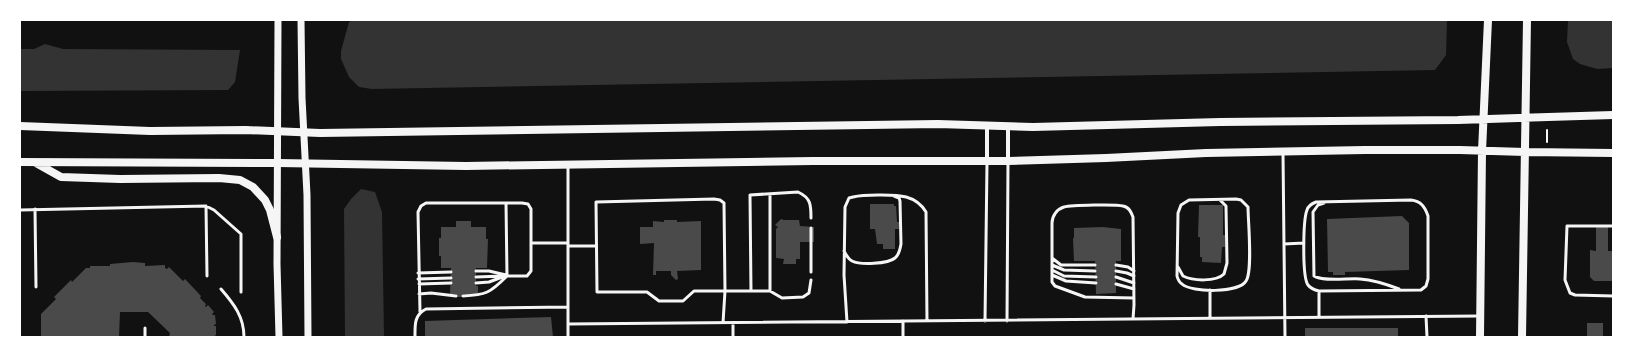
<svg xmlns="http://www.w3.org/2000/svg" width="1633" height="357" font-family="Rubik,sans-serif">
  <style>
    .water { fill: #333 }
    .building { fill: #4a4a4a }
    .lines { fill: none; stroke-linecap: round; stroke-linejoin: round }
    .path { stroke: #f5f5f5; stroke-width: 2 }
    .service { stroke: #f5f5f5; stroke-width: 3 }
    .minor { stroke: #f5f5f5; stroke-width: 4 }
    .tertiary { stroke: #f5f5f5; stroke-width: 7 }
    .secondary { stroke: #f5f5f5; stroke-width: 8 }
  </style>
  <rect width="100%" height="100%" fill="#111"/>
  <path class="water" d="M353 20H1447L1446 55 1435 70 372 89 359 87 349 77 341 59V51L349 22Z
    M1568 20H1613V68L1597 69 1580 64 1573 59 1567 42Z
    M45 44 63 49 240 50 235 82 228 90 20 91V49H34Z
    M361 189 375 192 382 212 384 337H345L344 209 351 199Z"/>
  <path class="building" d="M870 204H894V206H896L897 222H899V229H895V249H883V244H877L875 229H870Z
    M1199 205H1223V235H1225V247H1222L1221 263 1202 262V257H1200V237H1198Z
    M1402 216 1409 223V270L1345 272V275H1333V272H1328L1327 219Z
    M781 219 784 220H799L800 226 814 227V242H800V259H796V264H783L784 259 776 258V229L778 227 775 225Z
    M664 220H677V222L701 221V270L677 271 678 279 676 280 671 275V271H656V275H653L654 243 640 244V227H653V221L664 222Z
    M456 221H471V227H486V239H488L487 268H476V286H478V294H463V297H456V294H450L451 268H441V256H439V238H441V227H456Z
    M1103 227 1121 229V261H1116V293L1096 294 1095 261H1074L1073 238H1074V228Z
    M1596 227H1608V251H1613V281H1594L1590 277V250L1596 251Z
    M133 262 145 263V266L165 265V268L167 269 169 267 183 281 185 279 201 296 200 298 206 304 205 306 206 307 208 305 214 312 212 314 213 315H215L216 324 214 325V326H216V335L213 337H169L170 333 148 312H120L119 337H41V314L56 299 54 297 71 280 72 282 86 268H90V266H110V264Z
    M551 317 553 337H425V321Z
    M1587 323H1603V337H1587Z
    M1305 328H1398V337H1305Z"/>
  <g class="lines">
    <path class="path" d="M1547 142V130"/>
    <path class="service" d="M1283 153 1285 337
      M568 165V337
      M714 199 720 200 724 203 725 291H694L683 301H659L647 292H597L596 202Z
      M1236 199 1241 200 1248 207C1248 221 1253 271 1246 281 1239 293 1192 293 1182 284 1179 282 1178 280 1177 276L1178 213 1181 205 1189 200Z
      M1411 200C1421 201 1425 207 1428 216V279L1426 286 1421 290 1319 291C1314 290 1311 289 1308 285 1302 277 1303 220 1307 210 1308 206 1311 204 1316 202Z
      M1324 203 1318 205 1313 212 1314 276C1323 282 1348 278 1360 279 1374 280 1386 284 1399 289
      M206 206 207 276
      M35 209 36 287
      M20 210 206 206 214 210 241 234V292
      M1613 226H1567L1565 280 1570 293 1575 295 1613 296
      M531 243H568
      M1284 244 1304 243
      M568 246H596
      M844 251C846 255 848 259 852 261 860 265 888 264 895 258 899 255 900 250 901 244L900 201 899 198 894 196
      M1052 258 1061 265H1095
      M1052 265 1064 270 1095 271
      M1116 265 1128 267 1134 271
      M1178 267 1183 276C1193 281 1216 282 1224 274L1227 263 1226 206 1220 200
      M1052 270 1064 276 1096 277
      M476 271H489L506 275
      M1116 271 1127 273 1134 276
      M811 272V228
      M418 273 451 272
      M1052 275 1066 281 1096 283
      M476 277 503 276
      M1116 277 1134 283
      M418 279 451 278
      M476 283 489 282 505 276
      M419 284 451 283
      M1116 284 1134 289
      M221 289C234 304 244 317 244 337
      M751 291 750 195 798 192C811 198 811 205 811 218
      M770 291V194
      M1319 291V317
      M419 294 431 293 456 296
      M463 296C486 295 490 293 507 276
      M420 312 418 212 421 206 426 203H522L528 204 531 209V271L527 276H507L506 203
      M1426 316 1427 337
      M1210 318V290
      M1133 319 1134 305 1133 217C1131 212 1129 207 1123 206 1117 204 1071 205 1064 207 1057 209 1052 216 1052 223V282L1055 286 1085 297 1134 298
      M903 321V337
      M985 321 987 163
      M1007 321 1008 162
      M847 322 844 275 845 207 849 198 853 197C861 195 870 195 878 195 897 195 915 194 926 212L927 321
      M723 323 725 291H770L782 298 803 297 809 293 811 280
      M733 323V337
      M568 324 1480 316
      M145 337V328
      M415 337C415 325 414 315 426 309L568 307"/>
    <path class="minor" d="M987 161V126
      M1008 161V127"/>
    <path class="tertiary" d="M278 20 277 264 279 337
      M301 20 302 98 307 195 308 337"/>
    <path class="secondary" d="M20 126 150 131 246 130 320 133 938 124 1033 127 1220 122 1458 120 1613 115
      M20 162 278 163 466 166 813 161H1008L1106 158 1206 153 1365 150H1460L1525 152 1613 153
      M36 163 61 177 120 179 219 178 240 180 253 187 265 200 270 210 277 237
      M1480 337 1482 151 1488 20
      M1522 337 1527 20"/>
  </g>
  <rect width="1633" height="357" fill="none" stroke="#ffffff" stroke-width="42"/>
</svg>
